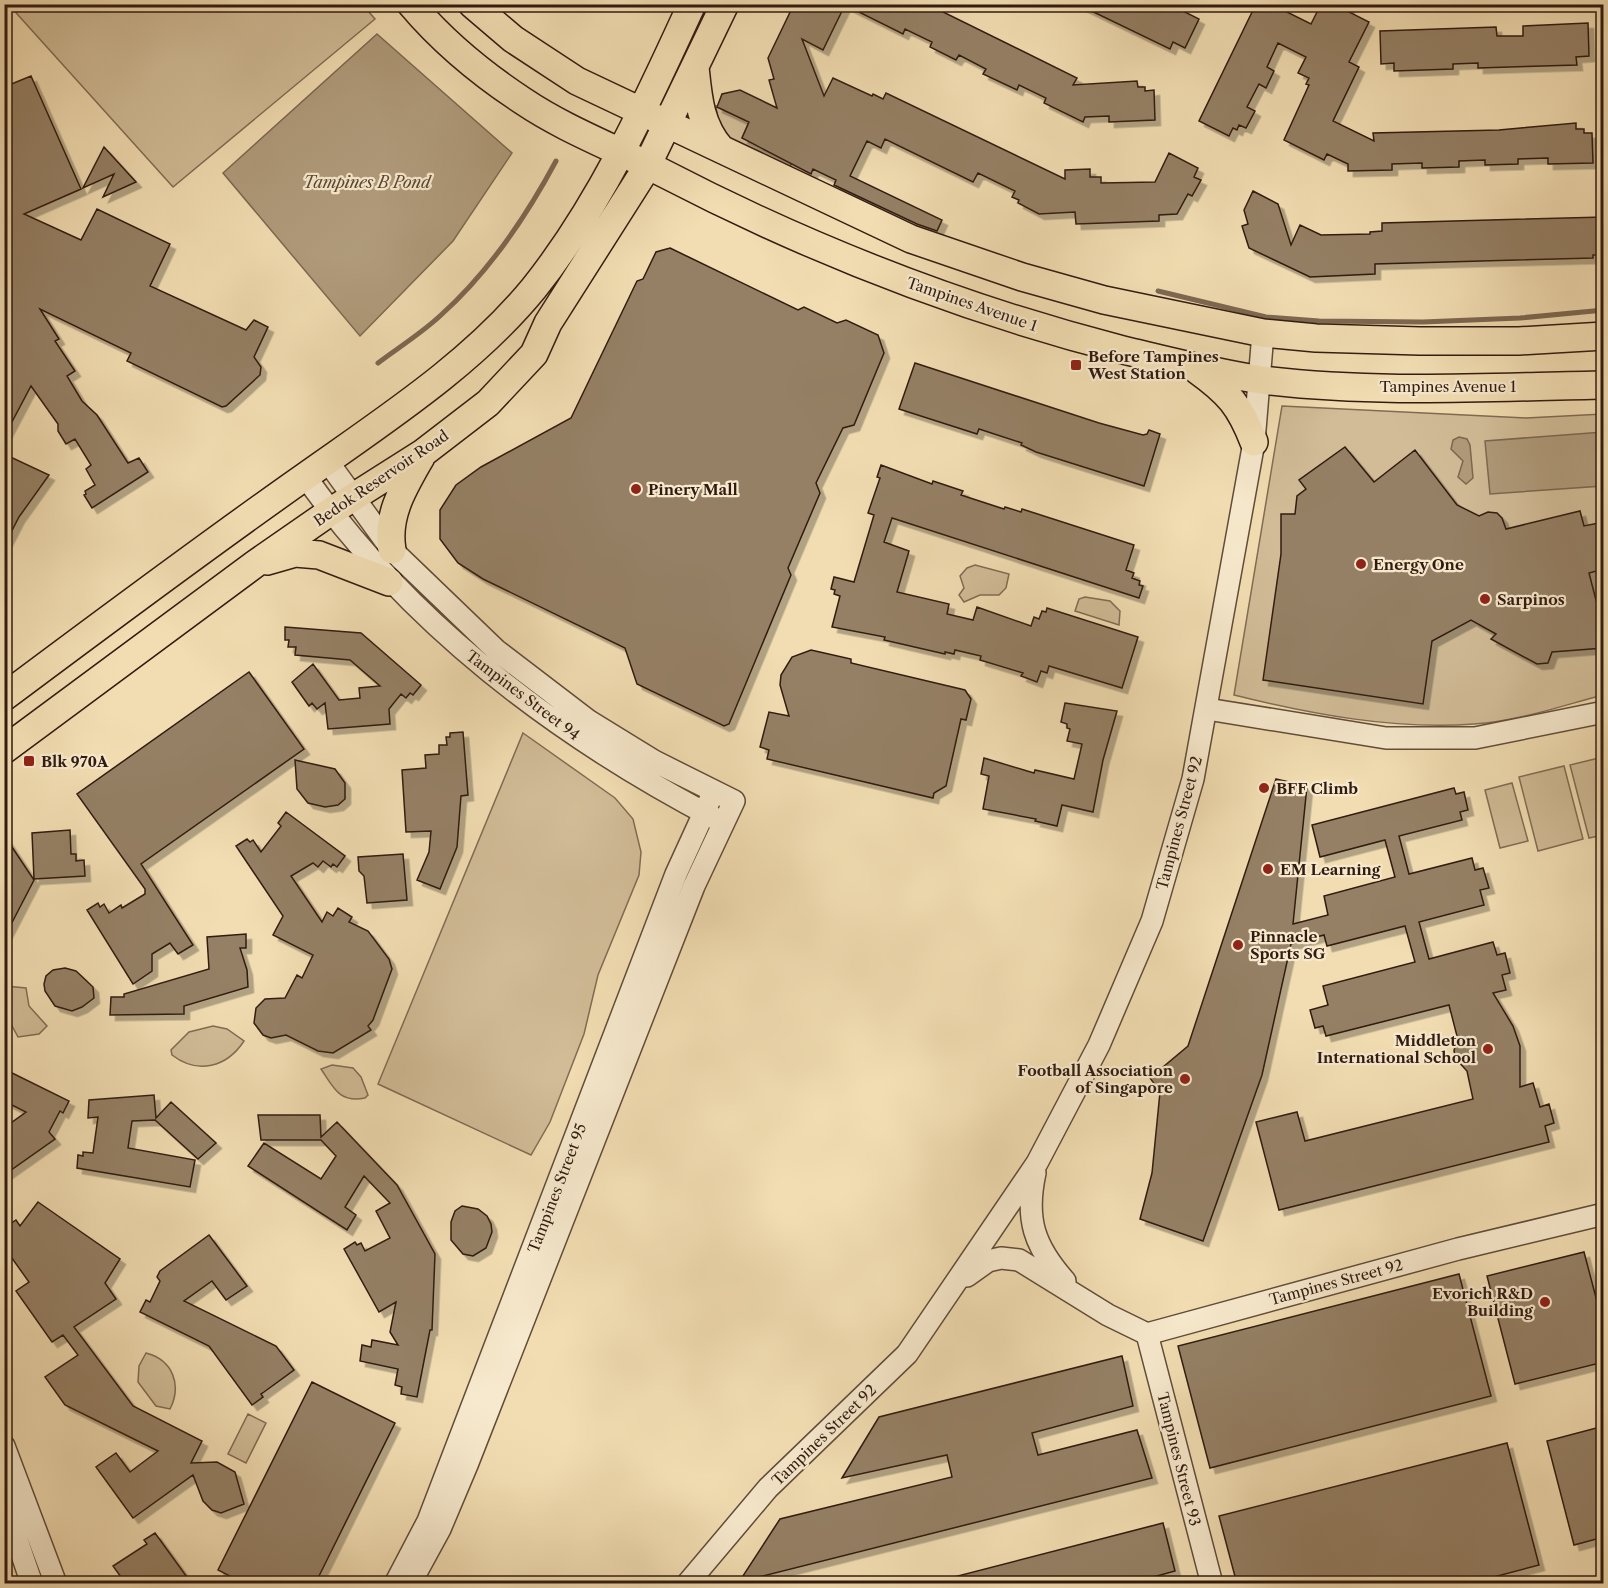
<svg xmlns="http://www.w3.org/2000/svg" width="1608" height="1588" font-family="'Libre Caslon Text',serif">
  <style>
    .green { fill: #d1bc97; stroke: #816c54; stroke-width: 1.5 }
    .water { fill: #b09b7b; stroke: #7d6851; stroke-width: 1.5 }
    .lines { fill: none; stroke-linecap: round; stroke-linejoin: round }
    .stream { stroke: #7d6851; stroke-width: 5 }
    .building { fill: #958065; stroke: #311b11; stroke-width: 1.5; filter: url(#shadow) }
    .minor-casing { stroke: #614c39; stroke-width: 24 }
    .major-casing { stroke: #311b11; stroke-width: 30 }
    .minor { stroke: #f7e9cd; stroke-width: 21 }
    .major { stroke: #f2ddb2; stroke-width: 27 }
    .poi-dot { fill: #8f2418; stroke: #f7e9cd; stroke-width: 2 }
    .labels { text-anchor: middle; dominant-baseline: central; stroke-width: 4.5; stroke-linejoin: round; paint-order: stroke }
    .street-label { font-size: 15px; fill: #311b11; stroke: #f7e9cd }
    .poi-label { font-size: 15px; font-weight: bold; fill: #311b11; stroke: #f7e9cd; text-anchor: start }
    .water-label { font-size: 16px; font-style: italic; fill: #5d4836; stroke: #f7e9cd }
  </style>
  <defs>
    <filter id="shadow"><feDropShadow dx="5.5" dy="5.5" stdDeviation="0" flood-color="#0004"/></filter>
  </defs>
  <rect width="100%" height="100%" fill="#f2ddb2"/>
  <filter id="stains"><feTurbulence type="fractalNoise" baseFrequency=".00333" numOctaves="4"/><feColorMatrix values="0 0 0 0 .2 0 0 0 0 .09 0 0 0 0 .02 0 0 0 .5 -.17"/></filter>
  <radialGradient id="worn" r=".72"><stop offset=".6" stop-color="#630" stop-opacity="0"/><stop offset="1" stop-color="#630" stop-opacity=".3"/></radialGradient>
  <path class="green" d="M362 4 375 19 173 187 9 5Z
    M716 106 749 122 742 138 782 157 794 158 789 169 720 136Z
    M1282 406 1526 418 1603 414V695C1561 706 1518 721 1474 724 1394 730 1311 714 1234 695Z
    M975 565 1009 574 1006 588 999 595H980L964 602 959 595 964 588 960 576 967 568Z
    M1085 597 1110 601 1120 611 1119 625 1075 611 1079 599Z
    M523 733 615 798 633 819 641 852 639 875 598 975 584 1034 550 1122 531 1155 378 1084Z
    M1603 757V835L1589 838 1570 765Z
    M1564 766 1583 839 1538 851 1519 777Z
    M1512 783 1528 841 1500 848 1485 790Z
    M5 986 26 988 29 1006 47 1026 39 1034 18 1037 5 1013Z
    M213 1026 227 1029 244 1041C227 1067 198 1075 172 1055L171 1050 189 1032Z
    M332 1065 353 1068 361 1077 368 1095 365 1098C339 1103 334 1088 321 1069Z
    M146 1353C173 1360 182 1385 170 1409L156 1406 138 1382 139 1366Z
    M248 1414 266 1423 246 1463 228 1454Z"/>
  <path class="water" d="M377 34 512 153 453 241 360 336 223 173Z
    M1603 432V486L1490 494 1485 441Z
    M1459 437 1467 439 1470 445 1473 478 1466 484 1458 477 1463 461 1451 449 1453 440Z"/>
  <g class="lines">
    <path class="stream" d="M1158 291 1266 317 1319 321 1423 322 1520 318 1604 310
      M378 363C399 347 422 333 441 315 489 272 526 217 556 161"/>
  </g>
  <path class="building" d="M794 4H927L1077 78 1073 85 1137 81 1138 87H1145V91L1154 90 1155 120 1109 122V116L1085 117 1083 122 1044 103 1046 98 1019 85 1017 90 983 74 986 69 959 55 956 60 930 47 932 42 905 29 903 34 845 5 823 50 802 39 824 96 833 78 872 96 873 94 883 99 886 93 1065 179V170L1090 169V177H1101V183L1155 182 1169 153 1198 168 1194 177 1201 180 1192 196 1188 194 1177 214 1159 215V221L1076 224 1075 212 1039 214 1018 203 1019 200 1012 197 1015 191 978 173 973 182 885 139 881 148 867 141 850 176 942 220 937 231 917 224 834 185 836 180 813 169 811 174 742 138 749 122 717 107 722 94 740 90 777 108 769 80 774 79 768 58Z
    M1077 4H1169L1199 19 1185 48 1173 42 1170 49Z
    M1256 4H1271L1311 24 1321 4H1350L1347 11 1369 22 1349 62 1359 67 1333 121 1374 141 1373 133 1499 130 1576 123V129H1584V133H1592L1593 163 1548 164V158L1518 159V164L1485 165V160L1459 161V167L1422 168V163L1392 164V170L1348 171V164L1327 154 1324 160 1284 140 1309 85 1306 84 1309 78 1298 73 1306 57 1278 43 1267 67 1274 71 1266 88 1259 84 1247 107 1255 111 1246 128 1239 125 1237 130 1233 128 1229 136 1199 121Z
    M1588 23 1589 56 1576 57 1577 65 1478 68V63L1453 64V69L1394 71V63L1381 64 1380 31 1496 27 1497 36H1523V26Z
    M31 76 81 189 24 214 81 240 97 209 170 244 150 286 246 330 254 320 268 327 254 357 261 367 260 375 226 406 222 407 127 361 131 353 40 309 59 339 55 341 75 371 67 376 82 401 97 415 128 463 139 458 148 472 92 508 84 495 86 494 85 491 95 485 86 469 91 465 75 439 66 444 58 431V424L31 386 4 437V87Z
    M104 147 136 182 103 197 114 174 83 188Z
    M1253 191 1278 204 1291 245 1300 225 1321 235 1370 234V232L1382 231V223L1604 217V249L1602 255H1593V258L1375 264V274L1310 277 1249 248 1242 226 1248 224 1244 210Z
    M670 248 798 310 804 307 837 323 846 320 878 335 884 353 854 425 843 428 816 483 820 493 788 568 791 575 729 724 724 726 637 684 625 648 483 579 458 563 440 539V510L456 485 481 467 571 418 637 281 643 279 656 252Z
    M915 363 1099 423 1143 435 1147 434 1149 430 1160 434 1144 486 1036 452 1021 445 1022 443 979 429 977 434 899 409Z
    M1345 447 1374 482 1415 450 1457 505 1479 516 1488 512 1497 513 1502 518 1506 529 1580 511 1584 526 1604 522V569L1589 573 1597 604 1604 602V648L1552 652 1548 663 1537 664 1491 639 1496 634 1471 620 1432 641 1423 704 1263 680 1281 554V514H1295L1297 496 1306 489 1299 480Z
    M4 454 49 475 19 517 4 546Z
    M881 465 932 484 933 481 963 491 961 495 1004 509 1005 507 1021 512 1022 509 1134 545 1126 570 1134 573 1132 578 1140 581 1139 585 1143 586 1139 598 892 518 884 542 909 551 897 592 949 604 947 614 973 620 977 607 1031 626 1034 617 1039 619 1042 611 1046 612 1047 608 1138 637 1122 688 1049 666 1047 673 1041 671 1037 682 1021 676 1023 673 980 660 981 656 955 650 954 654 945 652V654L884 640 885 637 832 627 840 596 834 594 835 590 831 589 834 577 854 582 874 515 868 513 880 478 877 477Z
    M285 627 361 633 421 685 413 695 410 693 406 698 401 694 389 709 390 724 328 729 325 703 317 709 312 703 309 706 292 682 313 664 339 700 360 698 359 688 380 686 350 660 295 655 296 647H288L289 640H285Z
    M811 650 851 659V663L965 690 971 699 966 720 961 719 946 786 934 793 933 798 767 759 769 750 760 747 769 712 789 716 780 685 781 675 792 657Z
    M249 672 304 749 141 864 193 945 178 954 170 943 152 954V971L133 984 87 910 98 903 100 907 104 904 109 913 121 905 122 908 145 894V889L77 794Z
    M1065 703 1117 711 1103 760 1093 812 1062 805 1057 826 1035 821 1036 819 983 809 989 776 981 774 984 758 1034 773 1035 770 1074 779 1082 744 1067 741 1070 729 1067 728V724L1061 722Z
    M463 732 468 795 461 796 457 847 440 889 417 880 429 852 431 831 406 832 402 770 426 768 425 755 439 754V745H447L446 737H450V733Z
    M295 760 335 769 345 783V799L338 805 325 807 308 803 297 789Z
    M1276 779 1307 786 1293 924 1328 915 1324 896 1395 877 1385 840 1320 857 1312 825 1454 788 1456 794 1464 792 1468 810 1460 812 1462 820 1399 836 1409 874 1472 858 1475 870 1483 868 1489 888 1480 890 1484 905 1419 922 1429 959 1493 942 1497 955 1505 953 1510 973 1502 975 1506 990 1493 993 1513 1026 1520 1046V1087L1533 1083 1540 1107 1549 1104 1554 1123 1545 1126 1549 1142 1279 1210 1256 1122 1297 1112 1305 1141 1473 1099 1467 1071 1456 1059 1454 1051 1457 1036 1449 1005 1326 1036 1323 1026 1315 1028 1310 1010 1328 1005 1323 986 1415 962 1405 926 1327 946 1324 935 1291 944 1262 1075 1203 1241 1140 1219 1152 1173 1160 1092 1150 1078 1188 1046Z
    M286 812 345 856 337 867 333 864 331 867 323 861 318 867 313 863 291 876 322 922 327 912 333 916 338 908 352 917 349 922 368 931 389 959 392 969 373 1020 368 1026 371 1030 333 1053 318 1051 286 1035 271 1038 263 1035 254 1023 256 1008 265 999 285 998 297 975 302 978 313 955 273 935 283 916 236 846 247 839 250 842 253 840 261 852 281 826 278 823Z
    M70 830 71 854H76V861L84 860 85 876 34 879 32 833Z
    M4 835 34 880 4 938Z
    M403 854 407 900 367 903 364 876 359 871 358 857Z
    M246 934V948H240L247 970 248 987 184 1006V1014L110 1015 111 997H124V994L209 969 207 937Z
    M65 968 76 971 93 987 94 998 82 1007 72 1011 55 1006 45 991 44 984 46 976 53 970Z
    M4 1069 69 1101 63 1113 60 1111 49 1132 55 1139 4 1175V1128L26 1112 4 1101Z
    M154 1095 156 1118 171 1102 216 1143 198 1159 155 1120 132 1121 128 1148 195 1160 190 1187 77 1168 78 1155 83 1156V1152L93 1153 98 1117 88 1118 89 1100Z
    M258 1115H320L321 1137 337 1122 397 1185 435 1254 432 1330H430L417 1397 401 1394 402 1387 395 1385 398 1369 360 1361 362 1345 371 1347 372 1340 398 1345 390 1332 396 1302 379 1312 344 1249 355 1242 357 1245 361 1243 365 1251 390 1238 376 1211 390 1203 364 1176 345 1207 356 1215 347 1230 248 1166 264 1143 321 1179 336 1156 321 1140H261Z
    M38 1202 120 1259 105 1283 116 1299 74 1327 133 1406 202 1441 191 1463 217 1462 235 1472 244 1504 221 1513 212 1510 203 1501 193 1475 133 1518 96 1467 116 1453 130 1472 158 1451 65 1405 45 1377 78 1355 63 1335 52 1342 16 1291 29 1282 4 1247V1228L16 1220 20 1226Z
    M462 1206 478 1209 487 1216 491 1224 492 1232 486 1248 473 1256 463 1254 451 1240V1222L455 1211Z
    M209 1235 247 1286 226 1300 212 1281 184 1301 276 1346 294 1370 264 1392 261 1394 263 1397 252 1405 209 1346 140 1312 146 1300 150 1302 160 1281 157 1277 160 1271Z
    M1584 1252 1604 1328V1362L1515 1384 1487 1276Z
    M1459 1274 1491 1396 1210 1468 1178 1346Z
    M1122 1356 1133 1406 1032 1433 1038 1455 1137 1430 1152 1478 739 1582 780 1519 952 1477 947 1455 842 1478 879 1417Z
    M312 1382 395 1423 315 1584H245L218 1570Z
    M1604 1426V1537L1574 1545 1547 1441Z
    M1507 1443 1539 1565 1467 1584H1237L1219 1516Z
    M1163 1523 1175 1571 1128 1584H946V1579Z
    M155 1533 192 1584H126L113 1566 147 1544 144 1540Z"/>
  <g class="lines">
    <g class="minor-casing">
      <path id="minor" d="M328 462 392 550 496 650 589 721 654 761 734 801 694 886 467 1465 440 1529 410 1584
        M305 476C410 625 557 736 718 820
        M1207 709 1386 738H1475L1604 712
        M1035 1173C1025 1219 1034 1246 1065 1281
        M967 1276 988 1261 1001 1258 1019 1260 1108 1315 1147 1334 1458 1249 1604 1214
        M1147 1334 1212 1584
        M4 1446 56 1584
        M4 1502 32 1584
        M395 1584 428 1521 676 874 714 791
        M687 1584 768 1488 907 1354 1037 1163 1099 1045 1152 921 1193 779 1254 442 1263 333"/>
    </g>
    <g class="major-casing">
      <path id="major" d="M411 4C443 42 482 74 523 101 566 130 615 148 661 172 807 248 963 309 1123 350 1169 361 1215 373 1262 380 1374 394 1490 387 1604 385
        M472 4 513 39 577 81 911 239 1022 277 1104 300 1263 333 1316 338 1420 341H1519L1604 336
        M695 67C698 97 700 125 721 149
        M1197 370C1229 393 1240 406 1254 442
        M392 550C386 515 404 487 421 457
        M267 561 295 553 319 555 389 582
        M4 697C103 623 202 549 303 478 383 421 471 365 534 288 601 204 647 102 692 4
        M4 750 255 564 330 512 423 453 488 403 534 354 548 323 644 172 725 4"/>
    </g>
    <use href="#minor" class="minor"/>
    <use href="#major" class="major"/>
  </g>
  <g class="poi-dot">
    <rect x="1070" y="359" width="12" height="12" rx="3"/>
    <circle cx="636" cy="489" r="6"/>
    <circle cx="1361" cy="564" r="6"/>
    <circle cx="1485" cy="599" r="6"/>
    <rect x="23" y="755" width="12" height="12" rx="3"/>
    <circle cx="1264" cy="788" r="6"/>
    <circle cx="1268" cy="869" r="6"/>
    <circle cx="1238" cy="945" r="6"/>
    <circle cx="1488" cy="1049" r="6"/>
    <circle cx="1185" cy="1079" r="6"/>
    <circle cx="1545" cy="1302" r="6"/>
  </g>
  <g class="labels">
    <g class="street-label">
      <text transform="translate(972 304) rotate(19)">Tampines Avenue 1</text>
      <text x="1448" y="386">Tampines Avenue 1</text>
      <text transform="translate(381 478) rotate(-34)">Bedok Reservoir Road</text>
      <text transform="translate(523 695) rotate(37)">Tampines Street 94</text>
      <text transform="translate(1179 823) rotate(-75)">Tampines Street 92</text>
      <text transform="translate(557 1188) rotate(-69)">Tampines Street 95</text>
      <text transform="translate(1336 1282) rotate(-15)">Tampines Street 92</text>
      <text transform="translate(824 1435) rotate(-44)">Tampines Street 92</text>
      <text transform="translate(1179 1459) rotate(76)">Tampines Street 93</text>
    </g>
    <g class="poi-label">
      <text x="1088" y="356">Before Tampines<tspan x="1088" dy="17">West Station</tspan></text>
      <text x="648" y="489">Pinery Mall</text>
      <text x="1373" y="564">Energy One</text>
      <text x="1497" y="599">Sarpinos</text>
      <text x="41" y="761">Blk 970A</text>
      <text x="1276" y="788">BFF Climb</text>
      <text x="1280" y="869">EM Learning</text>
      <text x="1250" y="936">Pinnacle<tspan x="1250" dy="17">Sports SG</tspan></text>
      <text x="1476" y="1040" text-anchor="end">Middleton<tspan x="1476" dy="17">International School</tspan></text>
      <text x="1173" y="1070" text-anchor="end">Football Association<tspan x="1173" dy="17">of Singapore</tspan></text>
      <text x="1533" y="1293" text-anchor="end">Evorich R&amp;D<tspan x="1533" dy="17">Building</tspan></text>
    </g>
    <g class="water-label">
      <text x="367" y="182">Tampines B Pond</text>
    </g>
  </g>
  <rect width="1608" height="1588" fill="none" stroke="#f2ddb2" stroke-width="24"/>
  <rect x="6" y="6" width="1596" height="1576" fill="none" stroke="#311b11" stroke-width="3"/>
  <rect x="12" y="12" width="1584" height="1564" fill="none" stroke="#311b11" stroke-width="1.5"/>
  <rect width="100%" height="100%" filter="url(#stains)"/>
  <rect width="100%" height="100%" fill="url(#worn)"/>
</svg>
